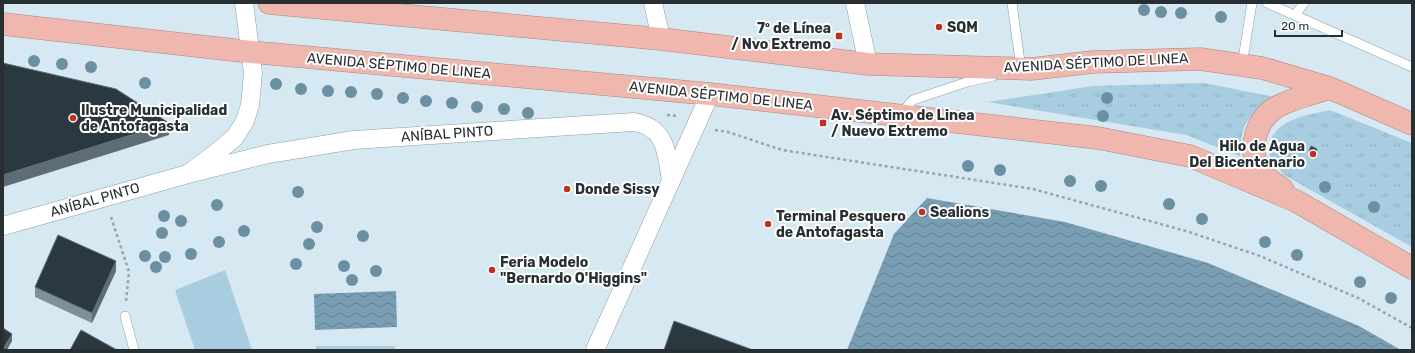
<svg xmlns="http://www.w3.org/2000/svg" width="1415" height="353" font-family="Rubik,sans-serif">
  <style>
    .grass { fill: url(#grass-tufts) }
    .garden { fill: #a8cde1 }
    .water { fill: url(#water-waves) }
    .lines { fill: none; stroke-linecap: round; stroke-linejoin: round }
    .lane-casing { stroke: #8d9ea7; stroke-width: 10 }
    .street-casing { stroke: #8d9ea7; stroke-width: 19 }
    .highway-casing { stroke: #a98782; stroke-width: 23 }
    .path { stroke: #97a5ac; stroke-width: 2.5; stroke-dasharray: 3 3; stroke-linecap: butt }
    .lane { stroke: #fff; stroke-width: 9 }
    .street { stroke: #fff; stroke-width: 18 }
    .highway { stroke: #efb7ad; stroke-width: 22 }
    .tree { fill: #6c8fa1 }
    .wall { fill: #809099 }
    .shaded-wall { fill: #5e6d75 }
    .building { fill: #2a3840; stroke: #5e6d75 }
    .poi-dot { fill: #bd3120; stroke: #fff; stroke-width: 1.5 }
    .labels { text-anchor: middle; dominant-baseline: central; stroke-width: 4; stroke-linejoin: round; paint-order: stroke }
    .poi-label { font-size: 14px; font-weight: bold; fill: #282f32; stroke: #fff; text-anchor: start }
    .street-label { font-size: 14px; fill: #282f32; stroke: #fff }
  </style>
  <defs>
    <pattern id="grass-tufts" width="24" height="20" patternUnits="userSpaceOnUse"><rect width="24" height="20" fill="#a8cde1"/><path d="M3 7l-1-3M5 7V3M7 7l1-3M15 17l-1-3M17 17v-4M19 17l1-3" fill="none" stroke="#91b0c2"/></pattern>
    <pattern id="water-waves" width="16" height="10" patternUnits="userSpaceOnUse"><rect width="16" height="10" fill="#799eb3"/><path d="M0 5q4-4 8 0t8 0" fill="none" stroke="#638192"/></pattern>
  </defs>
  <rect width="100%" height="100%" fill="#d6e8f2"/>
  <path class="grass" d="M1204 83 1275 97C1248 117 1241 121 1240 156L1186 135 988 102 1093 86Z
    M1330 110 1412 143V247L1284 175 1270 157C1270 152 1269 144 1271 139 1282 117 1309 115 1330 110Z"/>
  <path class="garden" d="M225 270 252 350H195L175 290Z
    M316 346H395V350H316Z"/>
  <path class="water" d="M927 198 1065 222 1208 263 1359 326 1401 350H847L894 234Z
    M396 291 397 327 315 330 314 294Z"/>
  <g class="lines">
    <g class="lane-casing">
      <path id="lane" d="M1012 3 1021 69
        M1267 3 1412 67
        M1295 15 1304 3
        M1242 65 1252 3
        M900 114 913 100 967 82 993 76
        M125 316 134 350"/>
    </g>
    <g class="street-casing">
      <path id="street" d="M653 3 661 39
        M855 3 868 64
        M188 174 268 154 354 140 634 122C667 128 666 152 671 180
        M3 226 188 174 216 153 235 137 245 121 250 105 253 73 244 3
        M595 350 710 94"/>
    </g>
    <g class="highway-casing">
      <path id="highway" d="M269 3 661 39 868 64 1031 69 1093 62 1200 59 1262 68 1330 88 1412 124
        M3 24 251 52 710 94 1098 138 1190 156 1296 201 1412 268
        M1283 190C1276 184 1267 179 1261 172 1247 152 1255 121 1275 108 1291 98 1313 94 1330 88"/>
    </g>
    <path class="path" d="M667 115 678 116
      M715 130 728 132 782 150 1033 189 1186 231 1260 256 1358 298 1412 328
      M111 217 129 272 126 301"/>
    <use href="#lane" class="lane"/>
    <use href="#street" class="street"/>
    <use href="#highway" class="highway"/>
  </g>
  <g class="tree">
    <circle cx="1144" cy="10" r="6"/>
    <circle cx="1161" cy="12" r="6"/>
    <circle cx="1181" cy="13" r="6"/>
    <circle cx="1221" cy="17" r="6"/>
    <circle cx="34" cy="61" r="6"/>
    <circle cx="62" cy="64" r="6"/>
    <circle cx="91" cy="67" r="6"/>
    <circle cx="145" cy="83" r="6"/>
    <circle cx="276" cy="84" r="6"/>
    <circle cx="301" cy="89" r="6"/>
    <circle cx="328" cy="91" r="6"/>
    <circle cx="351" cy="92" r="6"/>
    <circle cx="377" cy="94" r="6"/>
    <circle cx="403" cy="98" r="6"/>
    <circle cx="1107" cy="98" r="6"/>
    <circle cx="426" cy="101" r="6"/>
    <circle cx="452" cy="103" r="6"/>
    <circle cx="477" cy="107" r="6"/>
    <circle cx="504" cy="109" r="6"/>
    <circle cx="528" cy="113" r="6"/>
    <circle cx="1103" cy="116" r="6"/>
    <circle cx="968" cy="166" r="6"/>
    <circle cx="1000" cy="170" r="6"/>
    <circle cx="1070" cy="181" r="6"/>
    <circle cx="1101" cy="186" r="6"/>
    <circle cx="1325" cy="187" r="6"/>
    <circle cx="298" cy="192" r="6"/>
    <circle cx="1169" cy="204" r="6"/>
    <circle cx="217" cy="205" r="6"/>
    <circle cx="1374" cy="207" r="6"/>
    <circle cx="164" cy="216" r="6"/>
    <circle cx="1202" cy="219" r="6"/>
    <circle cx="181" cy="221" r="6"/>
    <circle cx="317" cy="227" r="6"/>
    <circle cx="244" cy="231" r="6"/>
    <circle cx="162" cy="233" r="6"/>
    <circle cx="363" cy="236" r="6"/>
    <circle cx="219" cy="242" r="6"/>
    <circle cx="1265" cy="242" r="6"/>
    <circle cx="309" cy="244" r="6"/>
    <circle cx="191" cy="254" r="6"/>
    <circle cx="1297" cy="255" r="6"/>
    <circle cx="145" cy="256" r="6"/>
    <circle cx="165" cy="257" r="6"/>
    <circle cx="296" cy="264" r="6"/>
    <circle cx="344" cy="266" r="6"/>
    <circle cx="156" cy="267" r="6"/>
    <circle cx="376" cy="271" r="6"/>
    <circle cx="352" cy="280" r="6"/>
    <circle cx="1360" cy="282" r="6"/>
    <circle cx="1391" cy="298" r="6"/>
  </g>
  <path class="wall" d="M1309 151 1317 153 1315 158 1309 156Z
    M116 271 92 323 35 297V287Z"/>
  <path class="shaded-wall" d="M169 123V135L3 187V175Z
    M1317 149V153L1315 158V154Z
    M116 261V271L92 323V313Z
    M12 334V341L7 350H3Z"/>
  <path class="building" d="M3 63 116 89 169 123 3 175Z
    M1311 146 1317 149 1315 154 1309 151Z
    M58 235 116 261 92 313 35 287Z
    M674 321 753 350H664Z
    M3 328 12 334 3 349Z
    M81 330 117 350H70Z"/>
  <g class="poi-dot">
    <circle cx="939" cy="27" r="4"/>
    <rect x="835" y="32" width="8" height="8" rx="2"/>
    <circle cx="73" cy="118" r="4"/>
    <rect x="819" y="119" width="8" height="8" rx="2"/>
    <circle cx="1313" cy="154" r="4"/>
    <circle cx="567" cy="189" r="4"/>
    <circle cx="922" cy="212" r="4"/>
    <circle cx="768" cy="224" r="4"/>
    <circle cx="492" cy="270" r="4"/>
  </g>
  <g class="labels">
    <g class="poi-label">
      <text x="947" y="27">SQM</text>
      <text x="831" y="28" text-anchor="end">7º de Línea<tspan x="831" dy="16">/ Nvo Extremo</tspan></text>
      <text x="81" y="110">Ilustre Municipalidad<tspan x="81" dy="16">de Antofagasta</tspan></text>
      <text x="831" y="115">Av. Séptimo de Linea<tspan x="831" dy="16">/ Nuevo Extremo</tspan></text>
      <text x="1305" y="146" text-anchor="end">Hilo de Agua<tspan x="1305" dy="16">Del Bicentenario</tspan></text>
      <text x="575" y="189">Donde Sissy</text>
      <text x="930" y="212">Sealions</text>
      <text x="776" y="216">Terminal Pesquero<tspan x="776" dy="16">de Antofagasta</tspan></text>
      <text x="500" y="262">Feria Modelo<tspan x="500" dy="16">"Bernardo O'Higgins"</tspan></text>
    </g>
    <g class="street-label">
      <text transform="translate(1096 63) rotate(-3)">AVENIDA SÉPTIMO DE LINEA</text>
      <text transform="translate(399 66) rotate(5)">AVENIDA SÉPTIMO DE LINEA</text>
      <text transform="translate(721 96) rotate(6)">AVENIDA SÉPTIMO DE LINEA</text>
      <text transform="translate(447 134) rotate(-4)">ANÍBAL PINTO</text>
      <text transform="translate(95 200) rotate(-16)">ANÍBAL PINTO</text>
    </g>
  </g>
  <rect width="1415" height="353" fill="none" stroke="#282f32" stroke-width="8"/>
  <path d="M1275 30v6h67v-6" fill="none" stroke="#282f32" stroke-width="2"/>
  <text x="1281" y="30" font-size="12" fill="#282f32" stroke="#ffffff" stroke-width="3" paint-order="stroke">20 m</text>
</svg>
